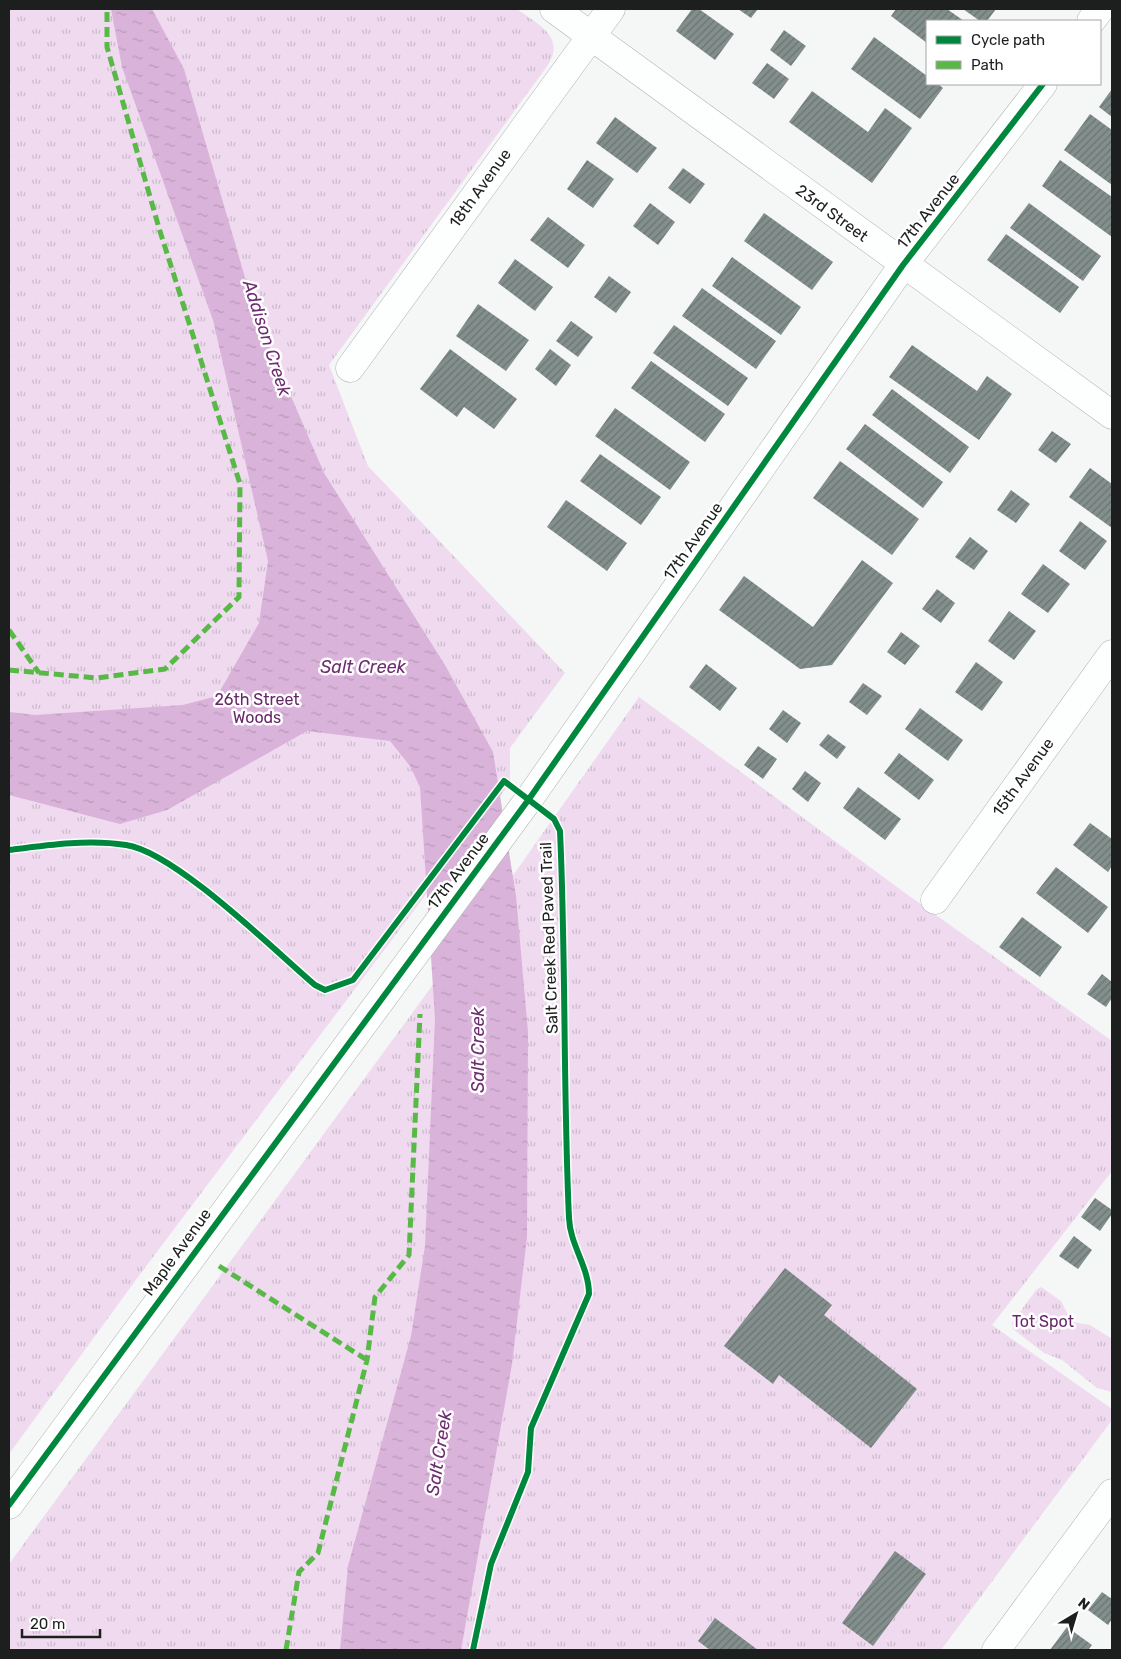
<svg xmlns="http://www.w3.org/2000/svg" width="1121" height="1659" font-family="Rubik,sans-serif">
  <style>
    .park { fill: url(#park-tufts) }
    .water { fill: url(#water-ripples) }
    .building { fill: url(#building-hatch) }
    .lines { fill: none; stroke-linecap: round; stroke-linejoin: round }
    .minor-casing { stroke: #b0b2b1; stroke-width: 29 }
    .minor { stroke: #fdfefe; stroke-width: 28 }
    .quiet { stroke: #58b947; stroke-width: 5; stroke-dasharray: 10 5; stroke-linecap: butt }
    .cycleway-casing { stroke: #fff; stroke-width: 9 }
    .cycleway { stroke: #00873e; stroke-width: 6 }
    .labels { text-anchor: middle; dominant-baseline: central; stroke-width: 5; stroke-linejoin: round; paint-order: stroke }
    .street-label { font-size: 16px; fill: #1d1f1e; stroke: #fff }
    .park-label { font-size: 16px; fill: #67266a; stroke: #fff }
    .water-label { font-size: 18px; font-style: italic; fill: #6e2d70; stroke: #fff }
  </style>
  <defs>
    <pattern id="park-tufts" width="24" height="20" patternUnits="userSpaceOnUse" patternTransform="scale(1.25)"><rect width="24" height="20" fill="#efdaef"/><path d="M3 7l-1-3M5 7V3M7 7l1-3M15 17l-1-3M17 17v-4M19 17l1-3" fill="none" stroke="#cbc"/></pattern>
    <pattern id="water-ripples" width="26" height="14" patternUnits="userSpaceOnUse" patternTransform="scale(1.25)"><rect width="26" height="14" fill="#d9b3d9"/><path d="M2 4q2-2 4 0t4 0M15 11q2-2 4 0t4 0" fill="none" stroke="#ba9aba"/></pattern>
    <pattern id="building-hatch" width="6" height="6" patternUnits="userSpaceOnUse" patternTransform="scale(1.25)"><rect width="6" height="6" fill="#838f8d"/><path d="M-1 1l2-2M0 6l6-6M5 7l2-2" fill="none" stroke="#6b7473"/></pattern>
  </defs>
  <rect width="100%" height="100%" fill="#f4f7f6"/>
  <path class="park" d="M9 9H517C537 24 566 36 548 65L329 365 368 466 565 673 510 748V783L138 1277 9 1454Z
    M639 697 901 890 1112 1041V1171L992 1325 1112 1409V1420L941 1650H9V1564L514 874Z
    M1041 1287 1061 1301 1070 1319 1077 1323 1090 1325 1112 1339V1392L1097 1388 1062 1360 1044 1353 1013 1329 1012 1323 1036 1290Z"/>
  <path class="water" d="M111 9H152L184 69 256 315 324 473 445 665 493 752 516 896 528 1032 527 1237 512 1364 461 1650H340L348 1566 411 1336 425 1246 435 1019 420 787 410 766 390 741 307 731 167 810 120 824 9 795V712L35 715 183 705 217 696 259 623 268 561 213 320 122 67Z"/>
  <path class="building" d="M692 9H699L734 34 715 60 676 31Z
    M738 9H758L751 18Z
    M896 9H947L964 21H927V43L891 16Z
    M963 9H996L987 21H980Z
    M784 30 806 46 791 66 770 50Z
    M874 37 927 76V84H938L943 88 920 119 851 69Z
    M767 63 789 79 774 99 752 83Z
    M1112 89V117L1099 107Z
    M812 91 868 132 885 108 912 128 872 183 789 122Z
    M1090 114 1112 130V185L1064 150Z
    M615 117 657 148 637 173 596 143Z
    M587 160 614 179 593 208 567 189Z
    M1060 160 1112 197V237L1042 186Z
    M683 168 705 184 690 204 668 188Z
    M650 203 675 222 658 245 633 226Z
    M1029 203 1101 256 1083 281 1010 228Z
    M764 213 833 262 812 290 744 241Z
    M548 217 585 245 568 268 530 240Z
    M1006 234 1079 287 1060 313 987 260Z
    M732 257 801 307 781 335 712 286Z
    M515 259 553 287 535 311 498 283Z
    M609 276 631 292 616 313 594 297Z
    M702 288 776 341 756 369 682 316Z
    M478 304 529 340 506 371 456 336Z
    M571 321 593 337 578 357 556 341Z
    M674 325 748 378 728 406 653 353Z
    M912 345 977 391 987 376 1012 394 979 440 889 377Z
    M450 349 517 399 494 429 464 407 457 417 420 389Z
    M550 349 571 365 556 386 535 369Z
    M651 361 725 414 705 442 631 388Z
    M892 389 969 447 950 473 872 415Z
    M615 408 690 462 670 490 595 436Z
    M865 424 943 482 923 508 846 449Z
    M1052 431 1071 444 1056 463 1038 450Z
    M600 454 661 497 641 525 580 481Z
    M840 461 919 519 892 555 813 498Z
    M1090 468 1112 484V528L1069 497Z
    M1011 490 1030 504 1016 523 997 510Z
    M566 500 627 543 607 571 547 527Z
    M1080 521 1107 541 1085 570 1059 551Z
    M970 537 988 551 974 570 955 557Z
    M862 560 893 583 832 665 800 669 719 610 744 576 813 627Z
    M1043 564 1070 584 1048 613 1021 594Z
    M937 589 955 603 941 623 922 609Z
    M1009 611 1036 631 1014 660 988 641Z
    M901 632 920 646 905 665 887 652Z
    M976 662 1003 682 982 711 955 692Z
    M706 664 737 688 720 711 689 687Z
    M863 683 882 696 867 715 849 702Z
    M920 708 963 740 948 761 905 729Z
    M783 710 801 723 787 743 769 729Z
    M828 734 846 747 837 759 819 745Z
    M758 746 777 759 763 779 744 765Z
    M899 753 934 780 919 800 884 773Z
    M805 771 821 783 808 802 792 789Z
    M858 787 901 819 885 840 843 808Z
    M1090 823 1112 839V866L1108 872 1073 845Z
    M1056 867 1108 907 1088 933 1036 893Z
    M1022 917 1062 947 1040 977 999 947Z
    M1102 974 1112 982V998L1106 1007 1087 994Z
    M1095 1198 1112 1210V1214L1100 1231 1081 1217Z
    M1074 1236 1092 1250 1078 1269 1059 1256Z
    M785 1268 832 1305 824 1315 917 1389 871 1448 779 1375 773 1384 724 1346Z
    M895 1551 926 1574 873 1646 842 1623Z
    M1102 1592 1112 1599V1619L1108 1625 1088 1610Z
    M715 1618 758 1650H710L698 1641Z
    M1067 1627 1092 1645 1088 1650H1050Z"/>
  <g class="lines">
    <g class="minor-casing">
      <path id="minor" d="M554 9 1112 415
        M1091 21 1100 9
        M350 368 611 9
        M935 900 1112 654
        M9 1505 529 799 903 265 1043 84
        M996 1650 1112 1493"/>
    </g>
    <use href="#minor" class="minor"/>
    <path class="quiet" d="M9 630 39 673
      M9 670 97 678 165 669 239 597 240 484 159 228 107 47V9
      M219 1266 367 1360
      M286 1650 299 1572 318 1553 367 1360 375 1297 409 1255 420 1014"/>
    <g class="cycleway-casing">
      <path id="cycleway" d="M9 850C47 845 88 839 126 845 175 852 275 951 315 985L325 990 353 980 504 781 554 819 560 831C566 960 563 1089 569 1218 570 1245 589 1267 589 1294L531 1428 528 1472 491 1564 473 1650
        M9 1505 529 799 903 265 1043 84"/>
    </g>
    <use href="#cycleway" class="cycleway"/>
  </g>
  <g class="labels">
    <g class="street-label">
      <text transform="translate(480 188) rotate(-54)">18th Avenue</text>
      <text transform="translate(928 211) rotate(-52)">17th Avenue</text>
      <text transform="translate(832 213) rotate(36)">23rd Street</text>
      <text transform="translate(693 541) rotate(-55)">17th Avenue</text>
      <text transform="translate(1023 777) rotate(-54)">15th Avenue</text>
      <text transform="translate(458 871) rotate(-53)">17th Avenue</text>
      <text transform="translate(549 938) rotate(-92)">Salt Creek Red Paved Trail</text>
      <text transform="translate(177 1252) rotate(-54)">Maple Avenue</text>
    </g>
    <g class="park-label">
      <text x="257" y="699">26th Street<tspan x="257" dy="18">Woods</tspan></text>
      <text x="1043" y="1321">Tot Spot</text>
    </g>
    <g class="water-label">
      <text transform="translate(267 338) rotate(72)">Addison Creek</text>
      <text x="363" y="667">Salt Creek</text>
      <text transform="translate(478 1050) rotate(-90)">Salt Creek</text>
      <text transform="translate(439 1453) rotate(-81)">Salt Creek</text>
    </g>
  </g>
  <rect width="1121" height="1659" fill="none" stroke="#1d1f1e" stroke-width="20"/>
  <rect x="926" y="20" width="175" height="65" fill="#ffffff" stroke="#a5a5a5"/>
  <rect x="936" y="36" width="25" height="8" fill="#00873e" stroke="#a5a5a5"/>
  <text x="971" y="45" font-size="15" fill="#1d1f1e">Cycle path</text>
  <rect x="936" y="61" width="25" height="8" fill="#58b947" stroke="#a5a5a5"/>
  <text x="971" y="70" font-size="15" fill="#1d1f1e">Path</text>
  <g transform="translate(1076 1614) rotate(38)" stroke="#ffffff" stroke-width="4" paint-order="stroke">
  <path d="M0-4L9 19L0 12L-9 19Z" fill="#1d1f1e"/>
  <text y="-8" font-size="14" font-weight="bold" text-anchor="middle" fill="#1d1f1e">N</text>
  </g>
  <path d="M22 1629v8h78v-8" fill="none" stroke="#1d1f1e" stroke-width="2.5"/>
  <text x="30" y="1629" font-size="15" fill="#1d1f1e" stroke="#ffffff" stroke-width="4" paint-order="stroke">20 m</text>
</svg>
